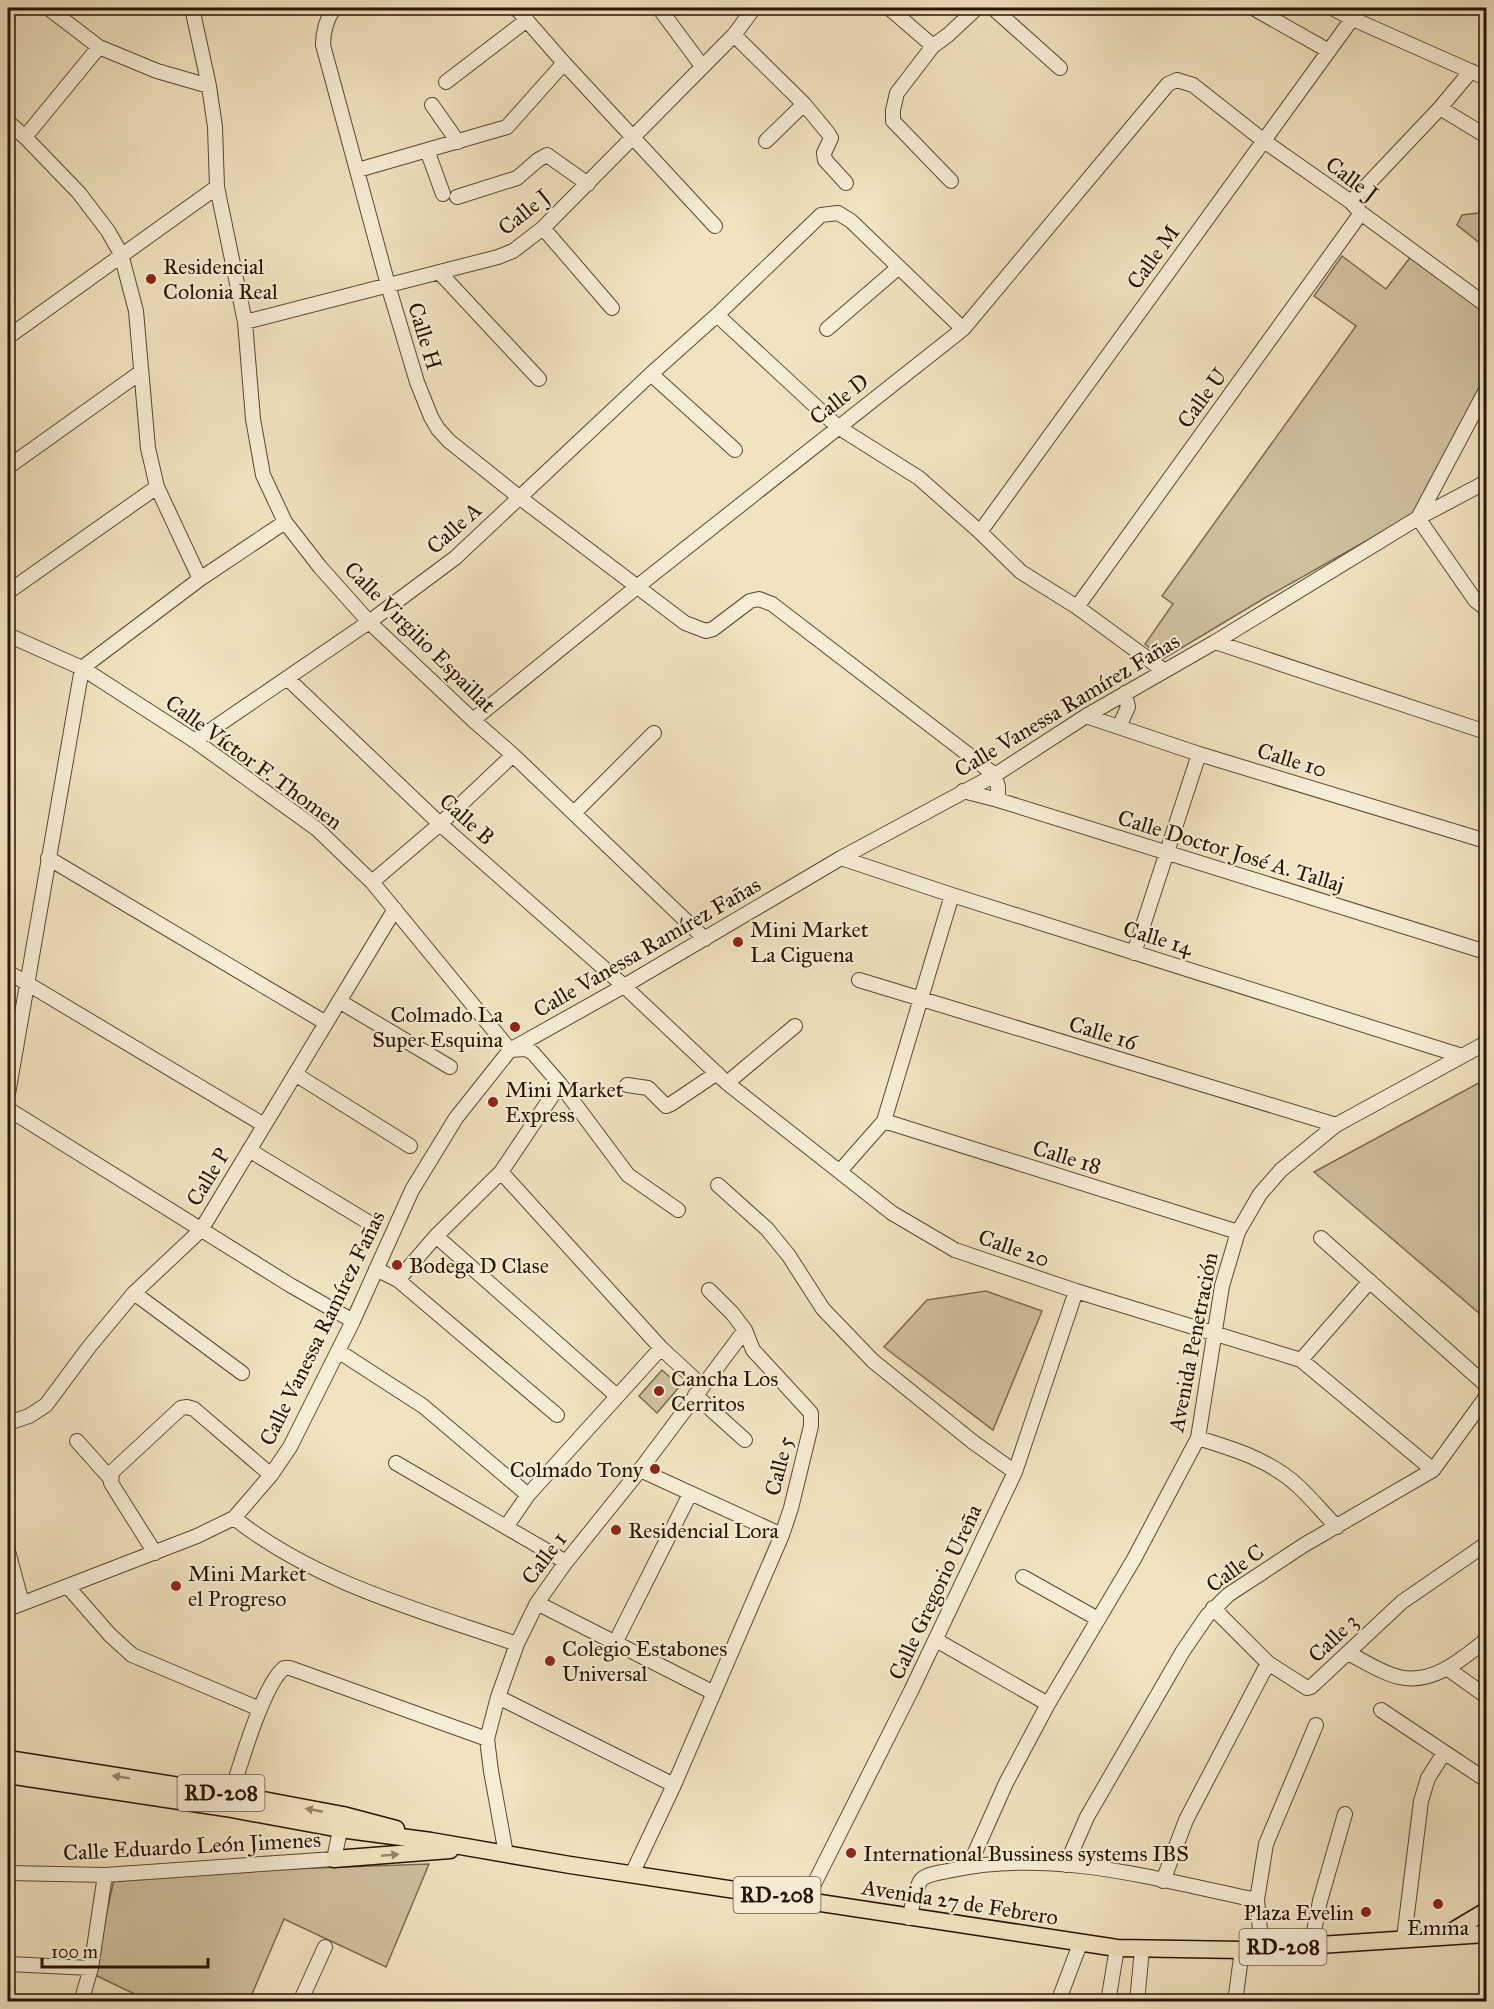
<svg xmlns="http://www.w3.org/2000/svg" width="1494" height="2009" font-family="'IM FELL Great Primer',serif">
  <style>
    .green { fill: #cfc09f; stroke: #7c6a50; stroke-width: 1.5 }
    .lines { fill: none; stroke-linecap: round; stroke-linejoin: round }
    .minor-casing { stroke: #5a4830; stroke-width: 16 }
    .major-casing { stroke: #281400; stroke-width: 19 }
    .minor { stroke: #f6edd6; stroke-width: 14 }
    .major { stroke: #f1e3c0; stroke-width: 16 }
    .oneway { fill: #97866a }
    .poi-dot { fill: #8f2418; stroke: #f6edd6; stroke-width: 2 }
    .labels { text-anchor: middle; dominant-baseline: central; stroke-width: 4.5; stroke-linejoin: round; paint-order: stroke }
    .shield { fill: #f6edd6; stroke: #665540; stroke-width: 1.5 }
    .shield-label { font-size: 21px; font-weight: bold; fill: #281400 }
    .street-label { font-size: 22px; fill: #281400; stroke: #f6edd6 }
    .poi-label { font-size: 22px; fill: #281400; stroke: #f6edd6; text-anchor: start }
  </style>
  <rect width="100%" height="100%" fill="#f1e3c0"/>
  <filter id="stains"><feTurbulence type="fractalNoise" baseFrequency=".00333" numOctaves="4"/><feColorMatrix values="0 0 0 0 .2 0 0 0 0 .09 0 0 0 0 .02 0 0 0 .5 -.17"/></filter>
  <radialGradient id="worn" r=".72"><stop offset=".6" stop-color="#630" stop-opacity="0"/><stop offset="1" stop-color="#630" stop-opacity=".3"/></radialGradient>
  <path class="green" d="M1486 202V243L1481 244 1457 225 1462 215 1478 213Z
    M1412 255 1486 311V380L1414 514 1263 599 1163 659 1145 644 1173 604 1162 596 1356 326 1314 296 1342 256 1386 289Z
    M1486 1079V1319L1314 1172Z
    M986 1291 1042 1311 993 1430 884 1347 927 1300Z
    M662 1370 680 1386 657 1413 639 1396Z
    M429 1864 386 1967 284 1919 249 2001H149L93 1974 115 1875Z"/>
  <g class="lines">
    <g class="minor-casing">
      <path id="minor" d="M48 8 99 47 157 71 209 86
        M192 8 209 86 215 127 217 187 245 322 253 419 263 475 285 522 320 567 369 622 473 720 513 755 705 939
        M334 8C326 20 323 31 323 45L388 285 417 382 431 417 438 429 449 441 519 497 685 623 706 631 713 629 750 601 759 599 772 604 995 775 998 787V800
        M516 8 564 63 715 226
        M659 8 702 66
        M889 8 933 46
        M993 8 1060 68
        M1253 8 1329 51
        M1332 8 1353 19 1486 78
        M734 35 804 104 828 133 831 138 824 153 825 160 846 183
        M446 82 527 20
        M432 105 458 142
        M1440 108 1486 136
        M8 122 25 137 79 193 108 231 121 254 136 311 148 448 157 487 200 579
        M25 137 99 47
        M766 141 804 104
        M427 150 443 194
        M358 170 507 127 564 63
        M951 181 893 121V110L897 93 933 46 948 35 977 8
        M457 197 517 178 538 160 547 155 588 184
        M1351 202 1440 108 1471 71
        M543 228 612 308
        M439 272 539 379
        M717 315 838 427 919 478 980 532 1021 572 1077 607 1163 670
        M245 322 498 257 513 251 543 228 734 35 754 8
        M827 329 899 267
        M8 337 217 187
        M651 374 735 450
        M1486 390 1418 518 1475 600 1486 609
        M8 467 141 372
        M980 532 1360 8
        M8 592 157 487
        M1077 607 1361 213
        M8 635 82 668 195 741 317 829 372 882 510 1050 526 1049 533 1053 560 1084 628 1175 678 1210
        M1215 642 1486 732
        M287 678 440 824 624 986 727 1083 892 1213 955 1250 1076 1291 1301 1360 1433 1470
        M1086 716 1199 754 1486 841
        M473 720 638 586 963 329 1168 84 1177 80 1193 85 1264 141 1351 202 1361 213 1486 305
        M1119 727 1128 707 1125 693
        M195 741 369 622 455 558 651 374 717 315 821 215 838 213 851 221 963 329
        M963 791 998 800 1486 952
        M574 813 654 733
        M48 858 326 1023
        M841 858 952 895 1462 1056
        M372 882 440 824 513 755
        M1134 953 1199 754
        M8 972 264 1125
        M859 980 1336 1125
        M339 1001 450 1067
        M295 1074 410 1146
        M727 1083 795 1026
        M627 1085 648 1088 666 1106 671 1104 717 1073
        M8 1094 82 668 200 579 285 522
        M8 1109 290 1285 353 1321
        M884 1121 1238 1232
        M249 1150 368 1222
        M840 1171 884 1121 952 895
        M501 1172 661 1348 702 1386
        M718 1185 767 1229 789 1256 823 1309 873 1361 973 1442 1015 1472
        M436 1236 617 1396
        M1321 1238 1486 1385
        M376 1269 398 1280 557 1415
        M398 1280 436 1236 501 1172 560 1084
        M134 1293 242 1373
        M338 1351 423 1406 528 1495
        M1301 1360 1370 1281
        M695 1395 745 1440
        M8 1423 29 1416 46 1405 89 1347 134 1293 201 1230 395 909
        M1198 1438C1234 1449 1270 1460 1298 1486 1312 1499 1324 1514 1337 1527
        M77 1441 110 1478
        M396 1463 566 1562
        M640 1470 782 1535
        M234 1518C316 1583 419 1610 517 1644
        M506 1527 528 1495 661 1348
        M8 1551 22 1603
        M155 1553 111 1483 112 1472 181 1408 187 1407 194 1409 271 1475
        M1023 1577 1098 1619
        M68 1587 110 1635 132 1655 260 1709
        M537 1603 714 1693
        M1213 1608 1268 1663 1307 1688 1311 1687 1402 1602 1486 1544
        M8 1609 197 1536 234 1518 271 1475 290 1447 353 1321 412 1190 456 1118 510 1050 624 986 841 858 995 775 1086 716 1215 642 1418 518 1486 482
        M936 1640 1048 1704
        M615 1643 690 1494
        M1348 1653C1364 1661 1381 1673 1399 1677 1433 1685 1462 1659 1486 1640
        M1448 1669 1486 1696
        M498 1697 674 1785
        M1381 1710 1486 1780
        M231 1794C240 1766 263 1685 284 1668H290L487 1739
        M506 1854 491 1771 487 1739 498 1697 517 1644 537 1603 566 1562 640 1470 745 1330
        M1066 1865 1087 1817 1183 1651 1207 1616 1228 1595 1304 1545 1433 1470 1486 1397
        M969 1866 1006 1783 1048 1704 1134 1559 1198 1438 1222 1286 1238 1232 1260 1194 1281 1170 1336 1125 1486 1043
        M8 1873 105 1875 334 1859 342 1821
        M632 1874 674 1785 782 1535 791 1508 811 1426V1413L753 1350 745 1330 732 1313 709 1290
        M1163 1881 1186 1820 1268 1663
        M806 1900 911 1691 1015 1472 1076 1291
        M909 1918C912 1909 916 1885 922 1879 929 1873 944 1872 953 1870 1053 1848 1159 1880 1257 1900
        M1404 1938 1421 1801 1428 1778 1444 1753
        M1311 1946 1320 1901 1345 1814
        M1262 1949 1257 1900 1266 1844 1316 1725
        M8 1964 91 1968
        M81 2002 91 1968 105 1875
        M300 2002 325 1947
        M1058 2002 1080 1944
        M1108 2002 1117 1948
        M1137 2002 1142 1949
        M1235 2002 1242 1950"/>
    </g>
    <g class="major-casing">
      <path id="major" d="M8 1759 231 1794 343 1815 396 1829
        M8 1775 226 1808 340 1829 431 1841 570 1865 1117 1948 1242 1950 1486 1934
        M334 1859 450 1850
        M1446 1935 1486 1911"/>
    </g>
    <use href="#minor" class="minor"/>
    <use href="#major" class="major"/>
  </g>
  <defs><path id="oneway-solid" d="M-6-.8H1V-3.2L6.5 0L1 3.2V.8H-6Z" transform="scale(1.5)"/></defs>
  <g class="oneway">
    <use href="#oneway-solid" transform="translate(121 1777) rotate(-171)"/>
    <use href="#oneway-solid" transform="translate(314 1810) rotate(-169)"/>
    <use href="#oneway-solid" transform="translate(390 1855) rotate(-5)"/>
  </g>
  <g class="poi-dot">
    <circle cx="151" cy="279" r="6"/>
    <circle cx="738" cy="942" r="6"/>
    <circle cx="515" cy="1027" r="6"/>
    <circle cx="493" cy="1102" r="6"/>
    <circle cx="397" cy="1265" r="6"/>
    <circle cx="659" cy="1391" r="6"/>
    <circle cx="655" cy="1469" r="6"/>
    <circle cx="616" cy="1530" r="6"/>
    <circle cx="176" cy="1586" r="6"/>
    <circle cx="550" cy="1661" r="6"/>
    <circle cx="851" cy="1853" r="6"/>
    <circle cx="1438" cy="1904" r="6"/>
    <circle cx="1366" cy="1912" r="6"/>
  </g>
  <g class="labels">
    <g class="shield">
      <rect x="177.5" y="1775" width="87" height="36" rx="4.5"/>
      <rect x="733.5" y="1877" width="87" height="36" rx="4.5"/>
      <rect x="1239.5" y="1929" width="87" height="36" rx="4.5"/>
    </g>
    <g class="shield-label">
      <text x="221" y="1793">RD-208</text>
      <text x="777" y="1895">RD-208</text>
      <text x="1283" y="1947">RD-208</text>
    </g>
    <g class="street-label">
      <text transform="translate(1352 179) rotate(37)">Calle J</text>
      <text transform="translate(524 212) rotate(-39)">Calle J</text>
      <text transform="translate(1153 257) rotate(-54)">Calle M</text>
      <text transform="translate(425 336) rotate(73)">Calle H</text>
      <text transform="translate(1202 398) rotate(-54)">Calle U</text>
      <text transform="translate(839 399) rotate(-38)">Calle D</text>
      <text transform="translate(454 528) rotate(-42)">Calle A</text>
      <text transform="translate(420 637) rotate(45)">Calle Virgilio Espaillat</text>
      <text transform="translate(1067 705) rotate(-31)">Calle Vanessa Ramírez Fañas</text>
      <text transform="translate(1292 760) rotate(17)">Calle 10</text>
      <text transform="translate(254 762) rotate(36)">Calle Víctor F. Thomen</text>
      <text transform="translate(467 819) rotate(42)">Calle B</text>
      <text transform="translate(1231 851) rotate(17)">Calle Doctor José A. Tallaj</text>
      <text transform="translate(1158 938) rotate(17)">Calle 14</text>
      <text transform="translate(647 947) rotate(-30)">Calle Vanessa Ramírez Fañas</text>
      <text transform="translate(1103 1033) rotate(17)">Calle 16</text>
      <text transform="translate(1067 1157) rotate(17)">Calle 18</text>
      <text transform="translate(208 1177) rotate(-59)">Calle P</text>
      <text transform="translate(1014 1248) rotate(19)">Calle 20</text>
      <text transform="translate(322 1328) rotate(-64)">Calle Vanessa Ramírez Fañas</text>
      <text transform="translate(1193 1342) rotate(-79)">Avenida Penetración</text>
      <text transform="translate(779 1466) rotate(-76)">Calle 5</text>
      <text transform="translate(544 1558) rotate(-53)">Calle 1</text>
      <text transform="translate(1235 1568) rotate(-36)">Calle C</text>
      <text transform="translate(935 1592) rotate(-65)">Calle Gregorio Ureña</text>
      <text transform="translate(1333 1638) rotate(-44)">Calle 3</text>
      <text transform="translate(192 1846) rotate(-3)">Calle Eduardo León Jimenes</text>
      <text transform="translate(960 1902) rotate(9)">Avenida 27 de Febrero</text>
    </g>
    <g class="poi-label">
      <text x="163" y="266">Residencial<tspan x="163" dy="25">Colonia Real</tspan></text>
      <text x="750" y="929">Mini Market<tspan x="750" dy="25">La Ciguena</tspan></text>
      <text x="503" y="1014" text-anchor="end">Colmado La<tspan x="503" dy="25">Super Esquina</tspan></text>
      <text x="505" y="1089">Mini Market<tspan x="505" dy="25">Express</tspan></text>
      <text x="409" y="1265">Bodega D Clase</text>
      <text x="671" y="1378">Cancha Los<tspan x="671" dy="25">Cerritos</tspan></text>
      <text x="643" y="1469" text-anchor="end">Colmado Tony</text>
      <text x="628" y="1530">Residencial Lora</text>
      <text x="188" y="1573">Mini Market<tspan x="188" dy="25">el Progreso</tspan></text>
      <text x="562" y="1648">Colegio Estabones<tspan x="562" dy="25">Universal</tspan></text>
      <text x="863" y="1853">International Bussiness systems IBS</text>
      <text x="1354" y="1912" text-anchor="end">Plaza Evelin</text>
      <text x="1438" y="1927" text-anchor="middle">Emma</text>
    </g>
  </g>
  <rect width="1494" height="2009" fill="none" stroke="#f1e3c0" stroke-width="30"/>
  <rect x="9" y="9" width="1476" height="1991" fill="none" stroke="#281400" stroke-width="3"/>
  <rect x="15" y="15" width="1464" height="1979" fill="none" stroke="#281400" stroke-width="1.5"/>
  <path d="M42 1958v9h166v-9" fill="none" stroke="#281400" stroke-width="3"/>
  <text x="51" y="1958" font-size="18" fill="#281400" stroke="#f6edd6" stroke-width="4.5" paint-order="stroke">100 m</text>
  <rect width="100%" height="100%" filter="url(#stains)"/>
  <rect width="100%" height="100%" fill="url(#worn)"/>
</svg>
